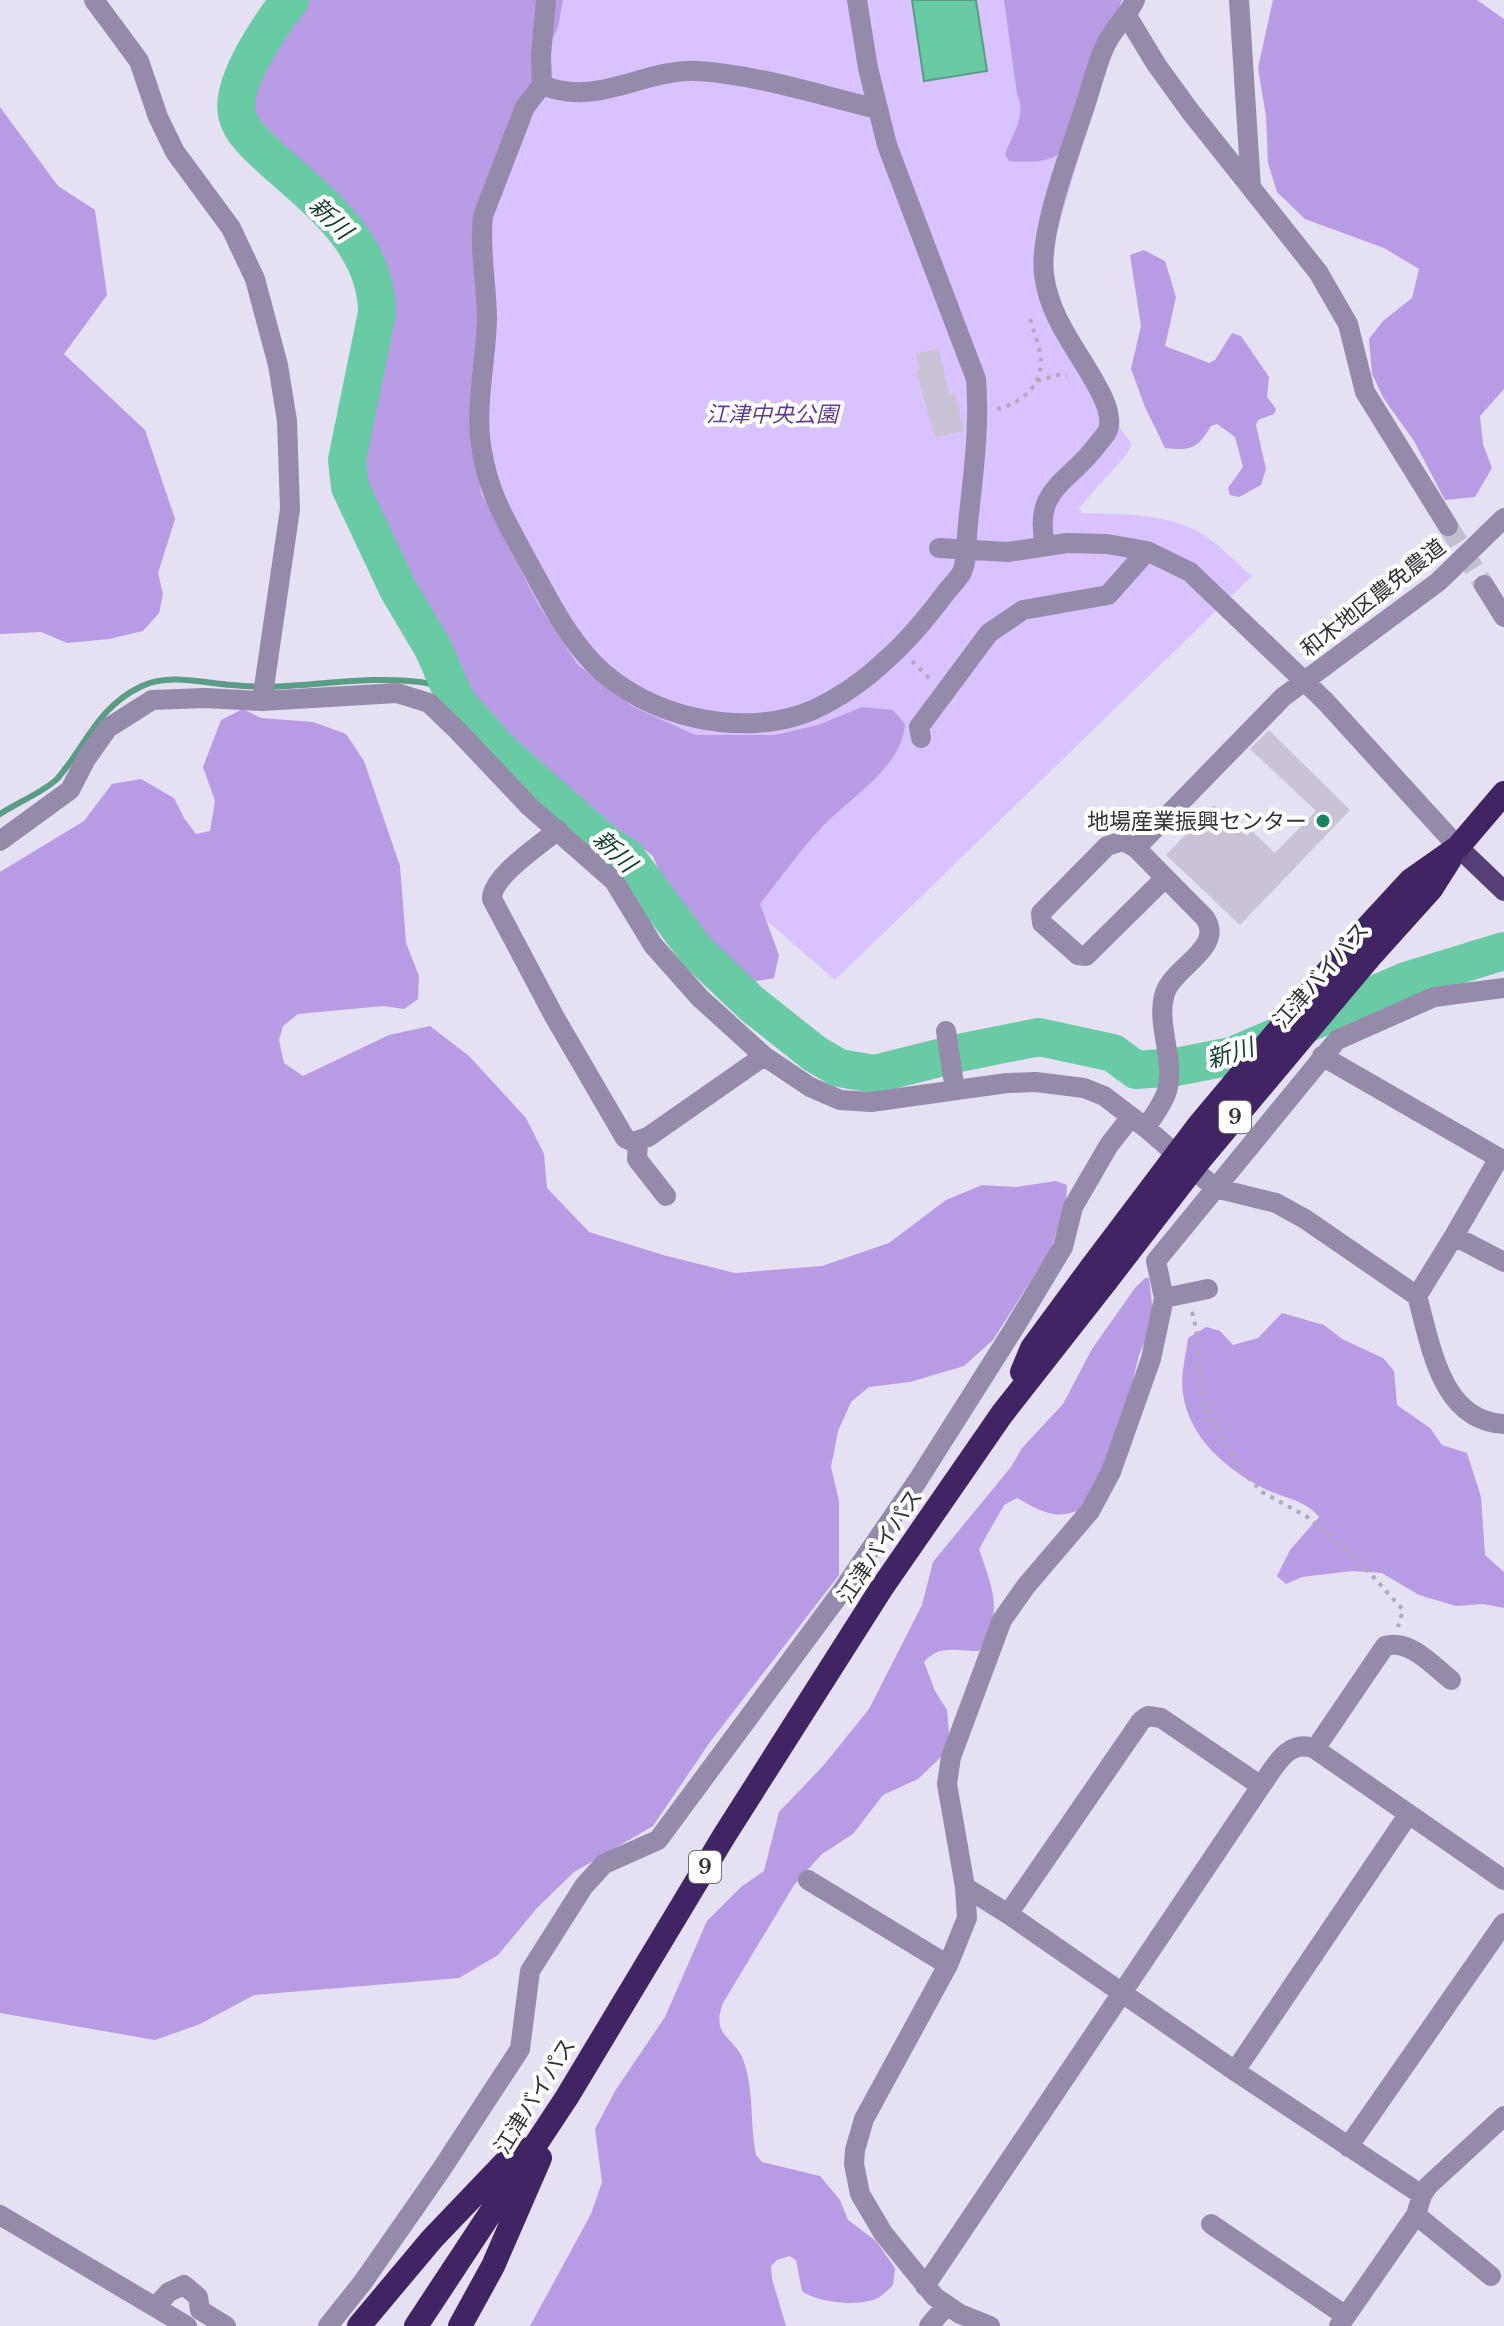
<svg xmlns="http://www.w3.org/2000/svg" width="1504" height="2326" font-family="'Libre Baskerville','Noto Sans JP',serif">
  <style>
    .green { fill: #d8c2ff }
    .forest { fill: #b79be5 }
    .water { fill: #69cba4; stroke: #599d84; stroke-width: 2 }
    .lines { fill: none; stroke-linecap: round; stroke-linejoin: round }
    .stream { stroke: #599d84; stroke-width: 6 }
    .river { stroke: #69cba4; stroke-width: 38 }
    .building { fill: #cac3d6 }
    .minor-tunnel { stroke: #c3bdce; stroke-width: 20; stroke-dasharray: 20 10; stroke-linecap: butt }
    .path { stroke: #afaab9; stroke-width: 4; stroke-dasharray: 4 6; stroke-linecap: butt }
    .minor { stroke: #958aaa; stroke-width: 20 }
    .major { stroke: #563f77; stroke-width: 20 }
    .highway { stroke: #412464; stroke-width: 24 }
    .highway-bridge { stroke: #412464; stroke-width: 24 }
    .poi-dot { fill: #188562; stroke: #fff; stroke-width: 3 }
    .labels { text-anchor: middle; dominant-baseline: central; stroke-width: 8; stroke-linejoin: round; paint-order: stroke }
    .shield { fill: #fff; stroke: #727075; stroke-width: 2 }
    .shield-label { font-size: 20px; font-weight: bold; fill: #35323a }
    .park-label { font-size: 22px; font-style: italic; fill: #623c93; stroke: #fff }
    .street-label { font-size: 22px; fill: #35323a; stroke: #fff }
    .poi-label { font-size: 22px; fill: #35323a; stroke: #fff; text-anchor: end }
    .water-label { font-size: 24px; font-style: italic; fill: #174232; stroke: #fff }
  </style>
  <rect width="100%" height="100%" fill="#e6e0f3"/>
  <path class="green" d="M529 0H1115L1106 67 1052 248 1054 278 1063 309 1117 408 1120 428 1132 444 1127 454 1079 508 1082 513C1120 514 1165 513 1199 532 1218 543 1235 562 1252 576L835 980 750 906 614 730 478 517 465 372Z"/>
  <path class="forest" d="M309 0H563L558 27 514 120 477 269 479 352 472 422 481 493 538 604 578 665 632 706 695 735H775L818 725 862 707 893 710 905 724C902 768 850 797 822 827 800 851 780 878 760 904L779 955 774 978 747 983 718 963 693 932 668 894 653 856 521 755 474 709 363 496 356 459 378 359 387 303 380 261 362 228 341 204 262 143 247 111 250 89 265 58Z
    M1004 0H1122L1066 149C1048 164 1031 162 1009 161L1005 154C1013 132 1027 116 1017 94Z
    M1273 0H1477L1504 19V389L1480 416 1483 444 1492 468 1475 497 1445 500 1414 441 1384 399 1372 374 1369 339 1383 321 1412 298 1419 269 1384 248 1305 219 1277 192 1268 163 1266 116 1258 68Z
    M0 107 58 186 95 210 107 295 64 354 145 430 175 519 158 573 163 594 159 613 143 631 109 639 67 643 41 632 0 634Z
    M1144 250 1165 261 1176 297 1165 346 1209 363 1215 360 1232 333 1241 336 1269 377 1267 397 1276 409 1274 414 1258 420 1256 425 1266 469 1261 485 1239 497 1230 495 1228 488 1243 467 1235 437 1217 424 1211 426C1197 449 1191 451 1165 448L1145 407 1131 369 1141 326 1130 255Z
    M243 709 261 718 313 722 346 734 364 761 400 866 406 943 419 976 418 999 404 1009 383 1006 298 1014 283 1026 279 1040 284 1063 303 1076 389 1035 430 1026 469 1056 526 1118 544 1154 547 1188 589 1232 663 1255 735 1273 822 1266 889 1243 946 1200 982 1185 1016 1187 1056 1181 1067 1185 1066 1202 1051 1249 993 1340 964 1366 910 1382 869 1387 851 1402 838 1431 831 1467 839 1501V1575L710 1742 653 1826 574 1872 537 1908 498 1955 459 1978 254 1995 200 2024 155 2040 0 2013V872L84 821 112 784 141 779 174 798 184 818 196 834 210 831 215 801 203 767 221 720Z
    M1145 1278H1149L1154 1321 1139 1355 1124 1416 1089 1505C1058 1522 1046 1514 1017 1498L1004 1505 979 1549C993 1591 1004 1610 979 1651 959 1651 938 1644 924 1662L935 1691 947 1710 949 1734 942 1756 918 1779 883 1795 853 1834 822 1854 794 1885 723 2003C710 2038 735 2035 744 2062 754 2091 750 2125 756 2155L762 2162 820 2176 840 2200 848 2220 876 2241 895 2268 893 2285C889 2289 883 2295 878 2298 858 2307 818 2303 802 2291L796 2260 789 2256 777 2260 771 2266 772 2279 786 2326H530L591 2214 602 2182 595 2129 615 2091 665 2017 707 1921 741 1887 764 1871 779 1812 823 1766 869 1709 922 1605 933 1562 1011 1467 1022 1448 1063 1404 1092 1349 1135 1288Z
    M1282 1313 1324 1325 1342 1339 1383 1358 1394 1371 1397 1405 1430 1428 1442 1445 1467 1453 1481 1497 1485 1555 1504 1572V1608L1483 1604 1456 1606 1419 1595 1382 1573 1352 1571 1302 1577 1286 1584 1277 1576 1290 1550 1319 1517C1306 1500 1284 1498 1265 1489 1226 1469 1190 1439 1183 1394 1180 1377 1186 1355 1188 1338L1206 1327 1220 1331 1233 1345 1258 1338Z"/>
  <path class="water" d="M912 0H976L987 71 924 81Z"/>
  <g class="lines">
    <path class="stream" d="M0 814C15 804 45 791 57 779 86 746 97 707 142 686 169 673 203 683 232 685 294 692 357 674 420 682 437 684 444 689 456 701"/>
    <path class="river" d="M290 0C271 24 230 83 237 114 241 133 261 149 274 161 320 202 377 245 377 313L347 460 350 487 398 589 433 648 456 701 501 752 602 841 627 858 697 952 752 1004 815 1054 839 1068 875 1074 959 1053 1039 1037 1113 1053 1136 1070 1176 1067 1232 1056 1406 981 1504 951"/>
  </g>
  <path class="building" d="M939 348 949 394 955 392 964 431 935 438 916 370H920L916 354Z
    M1269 730 1350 810 1240 925 1166 855 1214 805 1247 836 1251 830 1275 853 1316 811 1250 749Z"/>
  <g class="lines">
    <path class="minor-tunnel" d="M1448 526 1484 585"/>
    <path class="path" d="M1037 381 1058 375 1067 376
      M997 409C1019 404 1041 388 1041 362 1041 348 1033 331 1030 318
      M912 661 932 681
      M1192 1312 1196 1328 1200 1390 1205 1411 1231 1449 1237 1466 1262 1492 1306 1516 1335 1540 1370 1573 1403 1610 1398 1627"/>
    <path class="minor" d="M94 0 139 61 158 117 175 152 231 228 255 279 278 365 287 421 290 509 262 701
      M546 0 541 55 542 85 525 107 483 216C479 250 487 285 487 319 486 363 474 408 482 451 490 498 507 522 528 562 548 598 565 634 594 664 646 717 743 740 813 710 841 697 865 680 887 659 910 639 929 615 947 591 952 585 959 578 962 572 968 559 966 538 968 524 973 475 980 428 976 379L887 145 868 68 857 0
      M1239 0 1251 187
      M1127 16 1156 64 1190 111 1318 272 1348 324 1365 392 1448 526
      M542 85C598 108 644 68 698 71 759 75 819 95 878 109
      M1045 545C1033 488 1068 484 1097 445 1100 441 1106 435 1108 430 1111 422 1108 408 1104 400 1086 359 1049 322 1044 274 1039 231 1070 152 1084 109 1091 89 1096 66 1105 46 1113 29 1127 17 1135 0
      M939 548 1008 552 1067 543 1107 544 1147 551 1190 572 1325 701 1458 847
      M1484 585 1504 617
      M921 738 919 727 989 633 1023 610 1108 595 1147 551
      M558 830C540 845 491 877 492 899L554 1016 625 1138 633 1142 648 1137 764 1056
      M0 841 70 790 86 759 108 728 152 700 205 698 262 701 397 693 429 703 457 730 530 807 614 881 653 945 700 998 764 1056 810 1087 840 1100 871 1102 1007 1083 1036 1082 1084 1088 1104 1096 1146 1128 1215 1188 1276 1203 1305 1219 1417 1296 1454 1236
      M1136 848 1283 697 1438 582 1504 518
      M946 1031 955 1090
      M1322 1056 1499 1158 1454 1236 1504 1262
      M1146 1128C1153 1116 1163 1104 1167 1091 1176 1060 1155 1023 1165 993 1173 967 1225 948 1205 918L1136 848 1123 841 1107 846 1041 913 1042 923 1078 955 1086 956 1165 878
      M638 1142 637 1159 666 1196
      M1417 1296C1431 1344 1440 1421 1504 1424
      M1164 1298 1208 1289
      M1315 1749 1385 1646C1410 1639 1432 1665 1451 1680
      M808 1880 948 1965
      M965 1887 1008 1914 1235 2071 1422 2195
      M1008 1914 1141 1721 1148 1716 1161 1718 1261 1786
      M1235 2071 1408 1815
      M1348 2147 1504 1923
      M0 2215 187 2326
      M1416 2215 1491 2276
      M1211 2224 1346 2316
      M925 2286 1261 1786C1274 1768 1288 1737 1315 1749L1504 1880
      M156 2306 169 2292 184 2285 198 2297 200 2310 226 2326
      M328 2326 363 2282 441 2170 520 2049 530 1971 584 1886 604 1864 658 1840 842 1591 918 1480 1013 1330 1063 1247 1073 1207 1109 1145 1131 1117
      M929 2326 946 2306
      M990 2326 960 2314 935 2297 883 2233 860 2194 854 2164 855 2150 864 2119 948 1965 967 1918 965 1887 947 1784 951 1757 1002 1620 1026 1586 1090 1511 1111 1472 1151 1359 1164 1298 1156 1261 1337 1040 1434 997 1504 988
      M1339 2326 1416 2215 1422 2195 1428 2186 1504 2116"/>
    <path class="major" d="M1458 847 1504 891"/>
    <path class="highway" d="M1340 957 1411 880 1458 847 1504 793
      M1368 959 1431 889 1450 859
      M1022 1372 1032 1348 1091 1268
      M359 2326 432 2239 519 2148
      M416 2326 567 2097 724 1836 881 1589 1002 1414 1107 1280
      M460 2326 493 2266 540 2158"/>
    <path class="highway-bridge" d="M1091 1268 1199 1125 1340 957
      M1107 1280 1198 1162 1368 959"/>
  </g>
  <circle class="poi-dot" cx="1323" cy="821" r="8"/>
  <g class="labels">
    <g class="shield">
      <rect x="1219" y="1101" width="32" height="32" rx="6"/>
      <rect x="689" y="1851" width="32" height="32" rx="6"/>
    </g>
    <g class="shield-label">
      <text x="1235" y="1117">9</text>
      <text x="705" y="1867">9</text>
    </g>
    <g class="park-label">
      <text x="772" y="414">江津中央公園</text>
    </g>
    <g class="street-label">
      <text transform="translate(1373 598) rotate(-38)">和木地区農免農道</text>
      <text transform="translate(1321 975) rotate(-49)">江津バイパス</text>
      <text transform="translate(880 1546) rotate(-56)">江津バイパス</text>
      <text transform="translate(535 2096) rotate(-58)">江津バイパス</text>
    </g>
    <g class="poi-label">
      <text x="1307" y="821">地場産業振興センター</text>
    </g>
    <g class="water-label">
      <text transform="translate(331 218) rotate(44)">新川</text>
      <text transform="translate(615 851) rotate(44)">新川</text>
      <text transform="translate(1230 1053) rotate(-17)">新川</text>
    </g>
  </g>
</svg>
